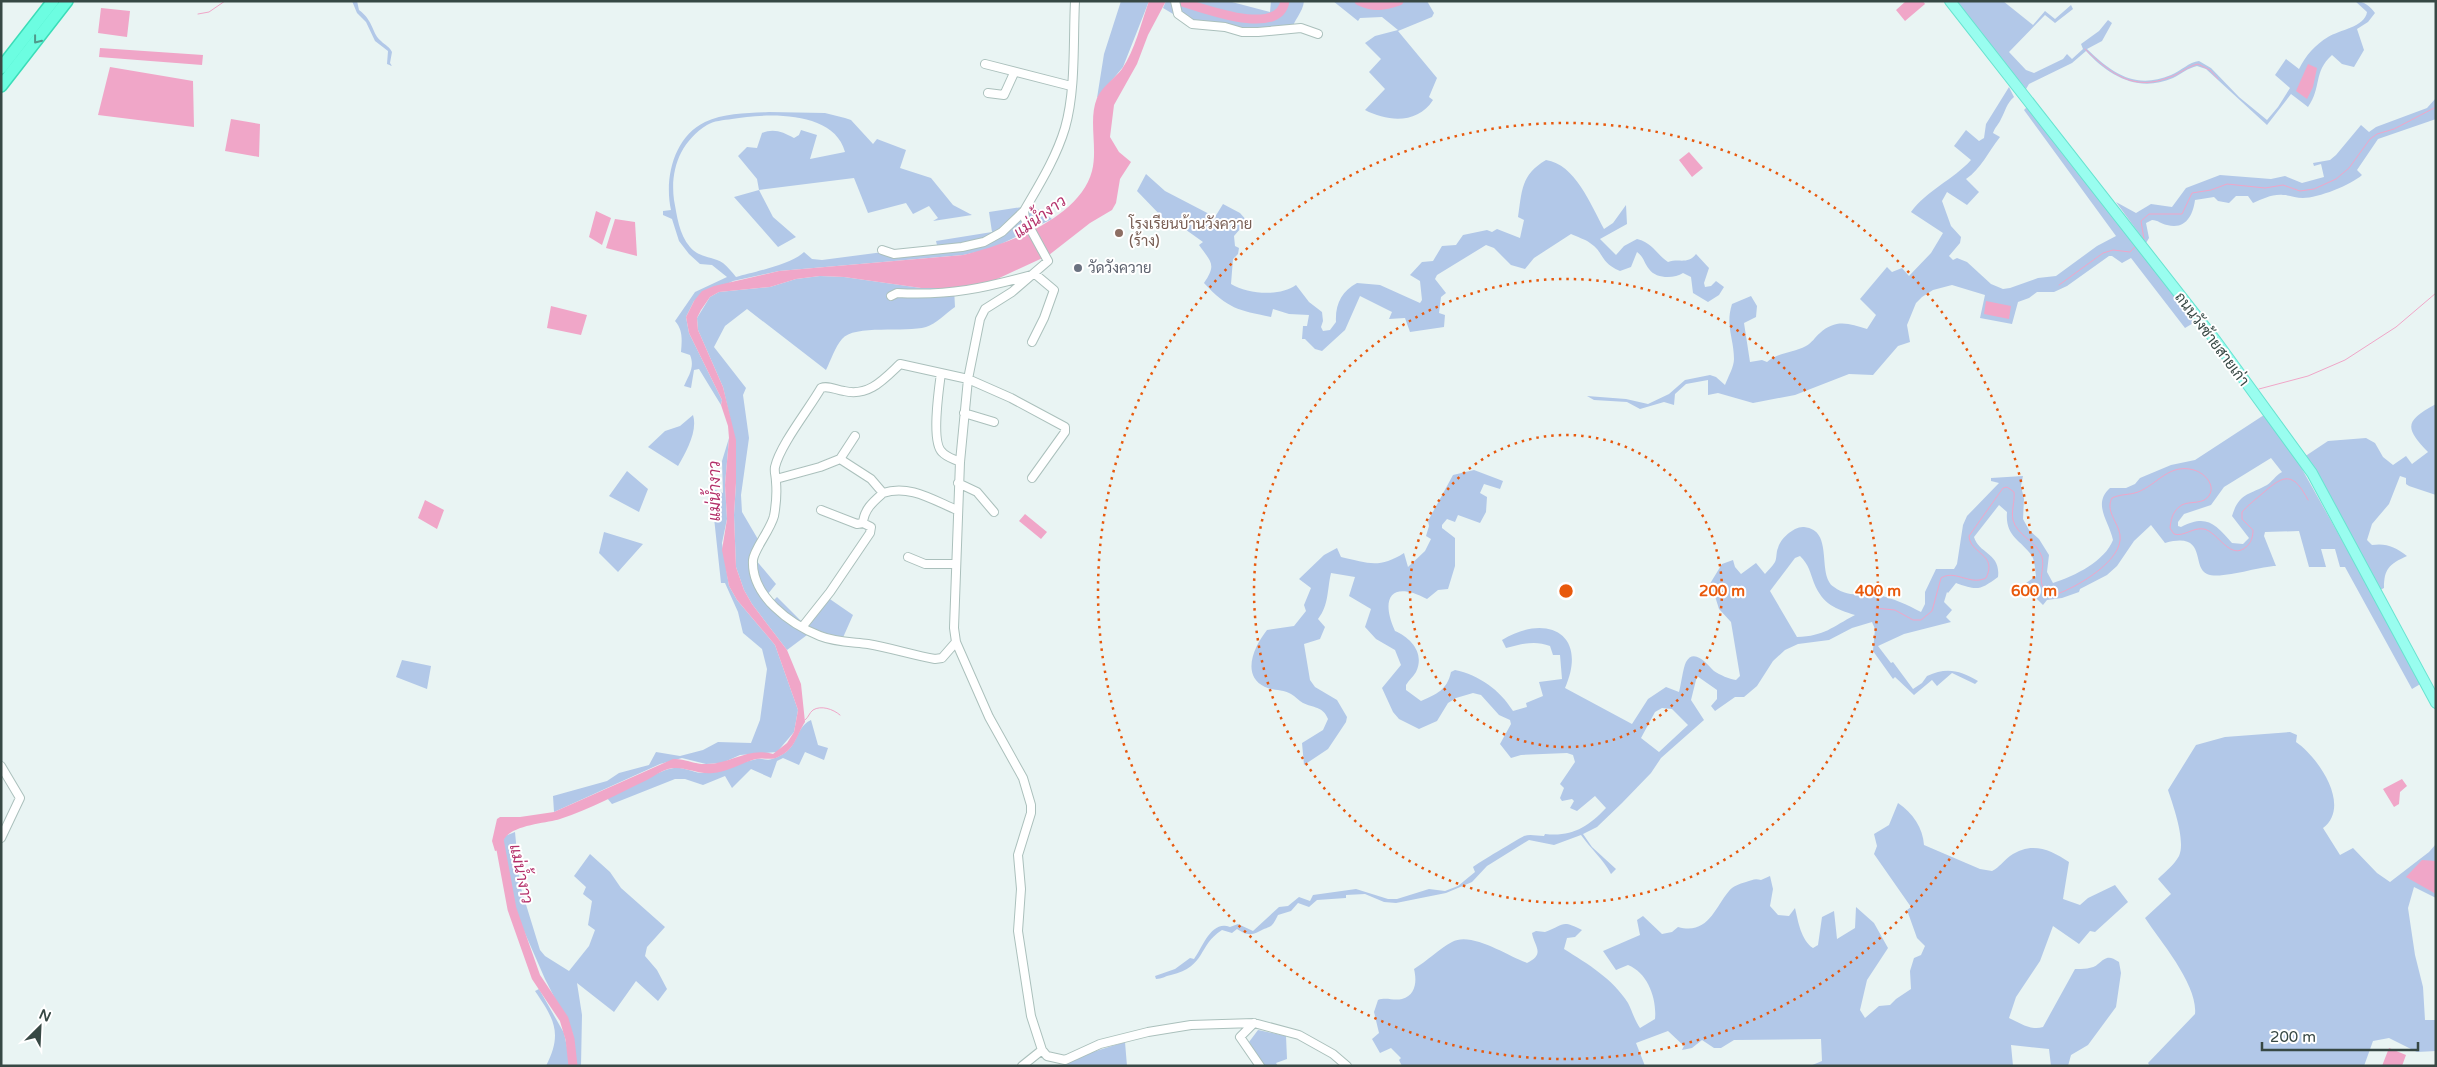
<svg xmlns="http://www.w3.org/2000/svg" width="2437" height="1067" font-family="'Varela Round',Sarabun,sans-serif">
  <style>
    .green { fill: #b2c8e8; fill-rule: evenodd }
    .water { fill: #f0a6c8 }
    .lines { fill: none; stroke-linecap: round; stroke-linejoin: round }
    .stream { stroke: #f0a6c8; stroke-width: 1 }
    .river { stroke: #f0a6c8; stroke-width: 9 }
    .minor-casing { stroke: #abc0bc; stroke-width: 10 }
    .major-casing { stroke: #68e3d0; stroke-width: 12 }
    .highway-casing { stroke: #3bddb8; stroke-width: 14 }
    .minor { stroke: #fff; stroke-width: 8 }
    .major { stroke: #99fdef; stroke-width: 10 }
    .highway { stroke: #6cfde1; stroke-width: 11 }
    .oneway { stroke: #4f998b }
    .ring { fill: none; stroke: #e8590c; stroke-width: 2.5; stroke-dasharray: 2.5 5 }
    .education-dot { fill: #8d6e63; stroke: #fff; stroke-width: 2 }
    .worship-dot { fill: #6b7280; stroke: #fff; stroke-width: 2 }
    .labels { text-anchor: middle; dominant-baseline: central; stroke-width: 4; stroke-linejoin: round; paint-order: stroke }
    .education-label { font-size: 15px; fill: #785e54; stroke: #fff; text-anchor: start }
    .worship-label { font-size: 15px; fill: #5b616d; stroke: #fff; text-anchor: start }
    .street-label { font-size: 15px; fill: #374844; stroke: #fff }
    .water-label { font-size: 16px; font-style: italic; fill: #b4306a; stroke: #fff }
    .centre { fill: #e8590c; stroke: #fff; stroke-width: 2.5 }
    .ring-label { font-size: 15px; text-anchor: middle; font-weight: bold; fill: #e8590c; stroke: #fff; stroke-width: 4; stroke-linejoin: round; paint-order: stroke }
  </style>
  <rect width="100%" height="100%" fill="#e9f4f3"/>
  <path class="green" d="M352 1H357L359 10C374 21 372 34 381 41 386 46 389 46 392 52L390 63 392 66 387 64 388 51 375 41 366 22 357 13Z
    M1121 1H1149L1123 67 1097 98 1104 54Z
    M1166 1H1228L1270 12 1271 1H1304C1303 13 1293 20 1292 31L1195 27 1163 8Z
    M1333 1H1427L1434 13 1432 17 1398 31 1437 78 1429 97 1433 100C1418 124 1388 122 1365 110L1385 89 1369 72 1381 59 1365 43 1375 36 1398 30 1382 17 1360 18 1358 21Z
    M1955 1H2003L2033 25 2045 11 2055 19 2071 5 2073 9 2055 23 2045 15 2009 52 2026 70 2034 73 2063 59 2067 54 2072 59 2083 49 2081 44 2099 31 2108 20 2112 23 2102 41 2087 49C2112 73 2135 90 2171 75 2181 71 2189 62 2199 61L2211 68 2239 97 2267 120 2278 107 2290 88 2275 75 2286 59 2299 69C2306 55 2315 45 2328 37 2339 30 2365 27 2367 12L2355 1C2364 1 2370 6 2375 13L2368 22 2357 29 2364 50 2354 67 2342 64 2332 55C2313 72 2322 87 2308 107L2291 94 2267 125 2206 69 2197 66C2188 68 2181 74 2173 78 2138 93 2109 76 2086 51L2072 63 2029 84 2026 89Z
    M2009 87 2014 97C2006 104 2006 110 2001 119 1999 124 1995 127 1993 133L2000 137C1988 152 1981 169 1966 179L1979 192 1967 205 1947 192 1942 201 1951 226 1961 237 1960 243 1949 256 1953 260 1957 258 1967 262 1991 284 2003 289 2010 288 2038 278 2056 276 2097 246 2116 236 2024 110 2028 106 2195 322 2185 328 2131 258 2122 263 2112 256H2109L2067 286 2054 292H2037L2029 298 2018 302 2012 324 1980 318 1985 295 1952 285 1933 290 1922 297 1916 303 1907 325 1910 342 1898 346 1873 375 1849 374 1795 395 1753 403 1718 393 1708 395V380L1686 384 1675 394 1674 405 1664 402 1640 409 1627 402 1594 400 1587 396 1626 399 1648 404 1669 394 1685 380 1710 375 1716 377 1725 385C1728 377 1734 367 1734 359 1734 338 1725 326 1732 304L1751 296 1757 306 1756 317 1744 323 1750 362 1762 360 1767 362C1779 352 1793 353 1806 346 1812 343 1815 337 1820 333 1835 319 1849 323 1867 329L1876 315 1860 299 1887 267 1892 272 1902 268 1909 276 1931 253 1943 233 1911 212C1927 190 1953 180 1971 160L1954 146 1966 130 1979 141 1984 138 1986 124Z
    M2436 98V119L2378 139 2357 170 2362 175C2351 185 2318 198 2303 198 2296 198 2290 195 2283 195 2272 194 2263 199 2253 203L2248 196H2236L2229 203 2218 201 2214 197 2195 200C2193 215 2186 230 2167 225 2161 224 2158 220 2152 220L2146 223 2149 238 2146 243 2116 202 2136 213 2151 204 2172 207 2186 188 2220 175 2271 179 2285 176 2302 183 2324 177 2321 164 2314 166 2313 163 2330 160 2336 155 2361 125 2369 132 2376 127 2427 108Z
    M769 112 825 113 845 118 851 120 873 144 877 139 906 150 900 168 931 178 953 205 972 215 933 221 938 218 929 206 913 214 906 203 868 213 854 178 759 190 773 217 796 237 778 247 734 197 759 190 757 179 738 156 747 147 757 148 762 133C774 128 783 132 794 138L799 135 801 130 817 135 810 159 845 152C834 110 766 113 732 119 724 120 713 121 707 125 680 142 670 170 674 200 677 216 679 234 690 247 699 258 712 256 723 263 728 267 732 272 736 277 754 272 792 264 804 252L812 259 822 260 937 245 936 241 992 232 989 212 1022 207 1026 201 1052 219 991 249 963 255 779 271 733 281 694 301 686 317 689 333 722 400 721 405 699 369 694 370 691 388 684 386C689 375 695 367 690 355L681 352C682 340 683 330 675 321L695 292 727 277 712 265 700 264 689 254 679 241 672 219 663 215V211L671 210C664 178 674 137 705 122 724 113 749 113 769 112Z
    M1546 160C1575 164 1591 205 1604 229L1613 223 1626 205 1627 224 1600 239 1616 255 1624 246 1637 239C1653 243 1655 253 1668 262 1679 258 1688 265 1696 254L1709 268 1704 283 1705 287 1711 286 1716 281 1724 287 1719 295 1708 302 1693 293 1691 277 1683 273C1674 279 1656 279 1649 269 1644 263 1644 257 1637 252L1631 267 1620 271C1599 262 1605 253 1590 243 1585 239 1577 237 1571 234L1534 258 1525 269 1511 265 1494 248 1486 245 1437 275 1435 279 1446 293 1441 297 1439 313 1445 315 1444 327 1410 332 1405 318 1389 319 1392 312 1360 296 1345 330 1322 351 1315 349 1305 339H1302L1303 326H1307L1309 315 1289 314 1273 309 1271 317C1238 310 1228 309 1204 283 1217 264 1211 262 1199 245L1203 242 1175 222 1163 218 1137 191 1146 174 1165 191 1215 217 1223 204 1240 213 1247 221 1234 236 1235 246 1239 248 1238 254 1233 259 1231 284C1248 294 1279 297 1296 285L1309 302 1322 312 1323 321 1321 327 1323 331 1330 330 1336 322C1335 304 1342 291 1357 283L1380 285 1420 303 1422 300 1420 281 1410 275 1422 262 1433 261 1442 246 1456 245 1463 235 1487 230 1492 232 1497 229 1520 238 1524 220 1518 217C1522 190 1521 175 1546 160Z
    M820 276 844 277 921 288H954L955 307C946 313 936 324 926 327 906 333 854 324 842 339 835 347 831 360 826 370L747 309 725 326 714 347 746 388 743 395 749 438 741 495 742 512 759 541 755 559 776 584 767 595 773 601 777 597 802 622 824 595 853 615 841 642 807 635 787 650 752 604 744 590 736 567 734 515 736 483 735 440 723 387 698 330 697 318 710 297 719 292 770 287 796 279Z
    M2436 404V495L2409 486 2406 484V478L2400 476 2389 504 2372 524 2367 540 2372 545C2387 543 2395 547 2407 556 2389 564 2384 569 2384 588L2378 591 2304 457 2328 441 2366 438 2375 443 2383 457 2393 465 2406 456 2412 464 2428 452C2404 427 2405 421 2436 404Z
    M693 415C698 431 686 452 678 466L648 447 665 431 680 426Z
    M2264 415 2293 453 2422 683 2412 689 2345 567H2340L2335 549H2321L2326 567H2309L2299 531 2265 532 2264 536 2276 566C2260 566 2221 580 2207 574 2191 567 2208 531 2165 543L2151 525 2134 541 2117 566 2107 575 2080 589 2079 592 2062 598 2047 600 2043 605 2037 599 2026 583 2036 576C2035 570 2035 561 2032 556 2020 539 2005 537 2007 512L1999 505 1974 537C1979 554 2001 553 1998 577 1980 590 1978 591 1956 583L1948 593 1947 592 1944 602 1952 610 1946 617 1951 622 1904 634 1878 646 1891 663 1893 662 1913 689 1922 683 1927 676C1946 667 1960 670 1978 681L1975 684 1952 673 1937 686 1932 680 1914 695 1895 677 1893 679 1873 651 1875 629 1872 622 1852 628 1829 640 1798 644 1785 650 1773 661 1757 686 1744 697H1735L1715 711 1711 706 1717 699V690L1697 676 1691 700 1704 720 1661 758 1651 773 1622 803 1597 827 1583 834 1592 847 1616 869 1611 874C1603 859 1591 849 1581 835L1554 845 1529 840 1487 866 1472 882 1446 893 1396 903 1384 902 1365 894 1346 895V898L1317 900 1309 907 1298 903 1291 911 1278 915C1271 929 1272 925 1260 931 1250 936 1247 935 1237 929L1232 933 1222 930C1197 946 1207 966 1171 975 1165 976 1162 979 1156 979L1155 976 1175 969 1190 958 1194 959C1203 947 1211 920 1230 927L1238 924 1253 931 1279 907 1288 906 1299 897 1310 901 1313 895 1356 889 1388 899H1397L1429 889 1445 891 1458 886 1475 872 1473 867C1476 864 1520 838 1524 836 1530 834 1537 836 1544 836L1545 834C1572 837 1588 827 1606 808L1595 796 1577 811 1570 808 1574 801 1572 799 1562 801 1560 798 1564 788 1560 784 1575 762 1573 755 1567 753 1521 755 1511 758 1500 744 1511 724 1510 720 1499 715 1481 695 1473 693 1456 698 1448 703 1437 721 1419 729 1399 719 1393 712 1382 688 1401 665 1395 650 1376 639 1365 627 1371 609 1349 596 1355 577 1331 573C1327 590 1329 605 1318 619L1325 627 1320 639 1304 644 1310 680 1315 687 1337 700 1347 717 1346 722 1328 749 1304 765 1302 743 1323 730 1328 719C1323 706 1313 708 1303 703 1299 701 1295 696 1291 694 1283 689 1273 691 1265 687 1240 675 1255 645 1267 630L1294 626 1306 611 1304 605 1311 588 1299 579 1324 555 1337 548 1341 557C1368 563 1379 569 1404 553L1408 567 1425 551 1431 539 1426 536 1429 526 1428 521 1453 475 1474 470 1503 481 1500 489 1484 484 1480 493 1487 497 1486 512 1480 523 1458 515 1455 522 1447 519 1442 525V528L1455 538V566L1448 589 1438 590 1427 599C1391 580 1380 598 1395 631 1411 638 1425 653 1416 672 1413 677 1409 680 1406 685V690L1421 701C1437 694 1447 690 1451 672L1455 670C1479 675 1500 690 1513 711L1527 707 1526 703 1543 696 1539 682 1562 679 1560 655H1553L1550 646C1535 640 1521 644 1506 648L1502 640C1546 613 1589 633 1565 688L1632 724 1648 699 1666 687 1679 692C1681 685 1683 668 1686 662 1694 647 1708 665 1714 671 1720 675 1729 679 1736 680L1740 676 1731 622 1719 609 1714 593 1708 587 1722 564 1733 560 1735 567 1741 574 1756 563 1765 574C1768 570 1772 567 1775 562 1777 558 1776 552 1778 548 1780 539 1794 526 1804 527 1835 530 1816 575 1834 587 1848 598 1862 593 1878 595 1892 598 1908 605 1921 612L1925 604V592L1936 569H1954L1957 564 1963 525 1967 516 1999 483 1991 481V478L2023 476 2021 486 2024 499 2023 519 2029 530 2039 539 2049 555 2047 572 2053 583C2075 576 2105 561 2113 540 2109 521 2092 504 2110 488H2126L2135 484 2140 478 2171 465 2195 460ZM2271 458 2282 472C2275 476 2272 482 2267 485 2249 495 2239 493 2232 516L2249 538 2243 544 2232 543C2215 523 2206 514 2181 527L2178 526V522L2184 514 2211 505 2224 487ZM1800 556C1809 565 1810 572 1814 583 1823 605 1836 609 1855 615 1832 627 1825 636 1797 637L1770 591 1795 558ZM1662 708 1672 709 1688 725 1659 752 1641 738 1655 712Z
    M729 438 725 485 727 519 722 543 729 586 737 600 775 645 798 710 794 732 777 752 740 755 722 763 706 764 682 758 660 764 554 812 553 796 607 781 619 773 649 765 656 752 680 756 703 750 718 742 751 743 760 720 767 669 762 649 743 633 738 612 725 583H721L712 499 713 489 723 493 722 461Z
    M627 471 648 489 639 512 609 496Z
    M604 532 643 544 618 572 599 553Z
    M402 660 431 666 427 689 396 677Z
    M811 720 818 745 828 748 824 760 805 752 799 765 783 758 777 761 771 778 751 769 732 788 725 776 703 785 685 779H675L612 804 607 798C622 791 661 769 674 768 684 767 691 772 701 773 714 773 742 762 757 759 762 758 767 761 772 759 802 750 792 729 811 720Z
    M2290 732 2297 735 2296 742C2318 757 2352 806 2323 828L2340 855 2353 848 2377 873 2390 882 2429 852 2436 844V898L2414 887 2408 908 2415 955 2423 987 2425 1020H2436V1051L2417 1052 2389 1038 2373 1041 2364 1066H2150L2148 1063 2195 1014C2198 985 2161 942 2145 918L2171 894 2158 879C2165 872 2174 865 2179 856 2186 841 2173 805 2168 790L2196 745 2225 737Z
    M1898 803C1913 813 1923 828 1924 845L1980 869 1992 871C2000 867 2003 861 2010 856 2031 841 2050 849 2069 862L2063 899 2080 905 2088 898 2115 885 2128 902 2095 932 2090 931 2079 944 2053 926 2040 961 2016 997 2009 1018C2020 1023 2031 1031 2043 1027L2075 969C2082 969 2093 969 2098 964 2106 957 2109 955 2119 962L2121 973 2116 1007 2088 1045 2071 1055 2068 1066H2051L2049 1049 2011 1045 2013 1066H1810L1822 1061 1821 1039 1734 1040 1721 1048H1714L1702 1040 1692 1048 1682 1050 1684 1046 1668 1031 1636 1043 1645 1066H1402L1399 1060 1401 1058 1391 1048 1380 1053 1372 1039 1379 1033 1374 1012 1378 1000C1386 997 1394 1001 1402 999 1416 995 1417 981 1414 969 1427 961 1439 949 1452 942 1471 931 1508 956 1527 963 1546 954 1534 946 1532 933L1536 931 1545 932C1564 925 1561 919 1582 930L1575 937 1567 938 1564 949C1588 964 1613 979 1628 1003 1632 1011 1635 1021 1640 1028L1655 1019C1657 999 1648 973 1628 965L1616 970 1603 951 1640 935 1637 920 1643 916 1662 934 1672 932 1678 927C1708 935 1714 909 1729 891 1733 886 1739 884 1746 882 1752 880 1755 878 1761 880L1770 876 1773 889 1770 906 1778 915 1789 916 1795 908C1798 921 1801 940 1813 948L1818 945 1822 917 1834 911 1837 939 1855 928 1856 907 1874 923 1888 948 1867 980 1860 1010 1865 1018 1879 1006 1890 1005 1896 999 1911 989 1910 971 1914 958 1921 955 1925 946 1917 938 1907 910 1911 907 1874 854 1877 846 1874 834 1889 825Z
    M515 832 520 885 540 950 545 956 569 971 589 946 595 930 588 925 592 901 583 894 586 887 574 876 590 854 610 872 621 888 665 927 647 947 645 956 657 970 667 989 658 1001 636 981 614 1012 577 983 582 1015 581 1066H575L573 1034 545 979 517 915 502 844 505 836Z
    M539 989 564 1033 571 1066H546C563 1033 554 1019 535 991Z
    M1258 1030 1286 1036 1287 1059 1276 1063 1278 1066H1253L1260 1059 1249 1042Z
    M1125 1042 1127 1066H1060L1083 1055Z"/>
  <path class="water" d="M1149 1H1166L1148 35 1137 64 1114 105 1110 137 1119 152 1131 162 1120 179 1116 203 1112 210 1090 223 1049 255 995 280 966 288H921L844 277 820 276 796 279 770 287 719 292 710 297 701 310 697 318 698 330 723 387 736 440V483L734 515 736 567 744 590 752 604 787 650 801 684 805 722C796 736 795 750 778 757 770 761 764 757 756 759 741 763 728 772 713 773 697 775 683 765 668 769 661 771 654 776 647 780 619 793 591 809 560 819 545 824 498 825 503 849L495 851 492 841 497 819 500 817H520L554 812 673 759C685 758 695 765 707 764 731 764 748 747 773 754L787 743 794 732 798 710 775 645 737 600 729 586 722 550 727 519 725 485 729 438 728 426 721 405 722 400 689 333 686 317 694 301 702 291 714 286 779 271 963 255C1006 245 1080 218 1092 171 1098 148 1088 120 1097 98 1102 87 1115 78 1122 69 1135 50 1141 23 1149 1Z
    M1906 1H1923L1925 4 1905 21 1896 10Z
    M101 8 130 11 127 37 98 33Z
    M100 48 203 55 202 65 99 57Z
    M2308 64 2317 68 2313 87 2307 99 2296 91Z
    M110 67 193 81 194 127 98 115Z
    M231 119 260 124 259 157 225 151Z
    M1689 152 1703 168 1692 177 1679 160Z
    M596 211 611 218 602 245 589 237Z
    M615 219 635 222 637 256 606 248Z
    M1986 301 2011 306 2009 319 1984 314Z
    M551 306 587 315 581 335 547 328Z
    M425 500 444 510 437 529 418 518Z
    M1025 514 1047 532 1041 539 1019 521Z
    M2402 779 2407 786 2400 792 2399 804 2394 807 2383 789Z
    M2422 860 2436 861V894L2406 877Z
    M2389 1048 2406 1055 2402 1066H2382Z"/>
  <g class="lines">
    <path class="stream" d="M198 14 209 12 225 1
      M2085 49C2111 74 2134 92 2170 77 2180 74 2188 66 2198 64L2210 70 2218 79
      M2144 239 2141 221 2149 214H2182L2192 193 2211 190 2227 184 2265 188 2283 185 2300 191 2314 189 2336 179 2349 168 2370 139 2377 134 2394 129 2436 107
      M2059 285 2103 253 2113 250 2130 252 2137 245
      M2259 389 2308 376 2345 360 2396 327 2436 293
      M1875 608 1895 610 1913 620H1921L1932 611 1941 578C1955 569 1970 586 1986 578 1998 554 1970 554 1969 536L2003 488 2007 487 2014 492C2015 501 2011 511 2013 520 2017 536 2037 541 2042 557 2046 572 2031 590 2057 594 2077 587 2124 560 2120 535 2118 522 2105 511 2112 498 2120 494 2130 495 2138 492 2158 484 2169 463 2194 470 2205 473 2218 487 2207 498 2200 505 2186 500 2179 507 2172 513 2171 520 2170 528L2174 534C2184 537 2193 527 2204 529 2218 532 2230 561 2246 547 2251 543 2253 537 2253 530L2242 519V512C2248 505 2256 499 2263 493 2285 473 2294 473 2308 500
      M805 720C809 717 809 713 813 710 821 705 833 709 840 715"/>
    <path class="river" d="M1179 1C1203 8 1279 38 1285 1
      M1359 1C1374 8 1384 6 1399 1
      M499 839 512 909 536 977 564 1019 570 1039 573 1066"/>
    <g class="minor-casing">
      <path id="minor" d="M1075 1C1073 41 1076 90 1065 128 1056 158 1039 185 1024 211L1025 219 1048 261 1012 292 985 309 980 319 968 379 960 462 954 628 956 642 989 717 1023 778 1031 805V813L1018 855 1021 889 1018 931 1031 1016 1042 1050 1047 1056 1065 1060 1100 1044 1148 1032 1191 1025 1254 1023 1299 1035 1333 1054 1347 1066
        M1175 1 1178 14 1192 24 1225 27 1242 32H1258L1301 28 1318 34
        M985 64 1071 86
        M988 93 1004 95 1014 73
        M882 250 894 254 962 247 984 242 1002 232 1024 211
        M891 296 897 293C950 296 984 288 1035 274L1054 290 1044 318 1032 342
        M941 373C939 388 931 442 942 452 946 457 954 459 960 462
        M964 413 994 422
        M776 479 820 467 840 459 855 436
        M958 483 977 492 994 512
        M883 493C909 484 933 500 957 510
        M821 510 857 524 863 523
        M908 557 925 564H956
        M803 626 830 592 870 533 871 527 863 523C864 509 874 501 883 493L871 479 840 459
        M956 642 942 658 935 659C913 655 891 648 868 644 852 642 835 642 820 636 790 624 751 596 753 560 754 549 770 531 774 516 776 505 777 493 776 482 776 476 774 472 775 467 780 445 809 409 821 388 828 385 836 390 844 391 869 397 884 379 900 364L968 379 1011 398 1065 427V432L1032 478
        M1 766 20 798 1 838
        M1254 1023 1240 1037 1260 1066
        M1022 1066 1042 1050"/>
    </g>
    <g class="major-casing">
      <path id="major" d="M1950 1 2216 341 2312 473 2436 703"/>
    </g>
    <g class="highway-casing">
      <path id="highway" d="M1 68 53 1
        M1 86 67 1"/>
    </g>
    <use href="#minor" class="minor"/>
    <use href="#major" class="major"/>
    <use href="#highway" class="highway"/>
  </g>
  <defs><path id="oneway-chevron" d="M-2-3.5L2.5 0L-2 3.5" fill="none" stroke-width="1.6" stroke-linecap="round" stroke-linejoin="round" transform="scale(1.25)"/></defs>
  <use class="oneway" href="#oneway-chevron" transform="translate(37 40) rotate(128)"/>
  <g class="ring">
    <circle cx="1566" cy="591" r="156"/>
    <circle cx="1566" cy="591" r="312"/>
    <circle cx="1566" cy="591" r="468"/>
  </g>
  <circle class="education-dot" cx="1119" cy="233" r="5"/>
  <circle class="worship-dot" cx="1078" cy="268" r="5"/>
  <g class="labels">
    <g class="education-label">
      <text x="1129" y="224">โรงเรียนบ้านวังควาย<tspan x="1129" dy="17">(ร้าง)</tspan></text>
    </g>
    <g class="worship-label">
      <text x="1088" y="268">วัดวังควาย</text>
    </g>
    <g class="street-label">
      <text transform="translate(2212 339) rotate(53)">ถนนวังซ้ายสายเก่า</text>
    </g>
    <g class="water-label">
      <text transform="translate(1040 217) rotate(-36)">แม่น้ำงาว</text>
      <text transform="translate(715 491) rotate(-90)">แม่น้ำงาว</text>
      <text transform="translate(521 874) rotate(78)">แม่น้ำงาว</text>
    </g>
  </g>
  <circle cx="1566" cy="591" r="8" class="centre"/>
  <g class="ring-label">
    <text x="1722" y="596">200 m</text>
    <text x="1878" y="596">400 m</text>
    <text x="2034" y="596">600 m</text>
  </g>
  <rect width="2437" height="1067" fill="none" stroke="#374844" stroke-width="5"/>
  <g transform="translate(40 1027) rotate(24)" stroke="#ffffff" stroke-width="4" paint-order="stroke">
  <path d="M0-4L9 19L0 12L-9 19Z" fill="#374844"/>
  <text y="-8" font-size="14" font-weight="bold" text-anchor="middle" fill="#374844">N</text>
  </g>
  <path d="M2262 1042v8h156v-8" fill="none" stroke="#374844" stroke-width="2.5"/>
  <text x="2270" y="1042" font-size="15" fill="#374844" stroke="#ffffff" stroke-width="4" paint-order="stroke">200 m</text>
</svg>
